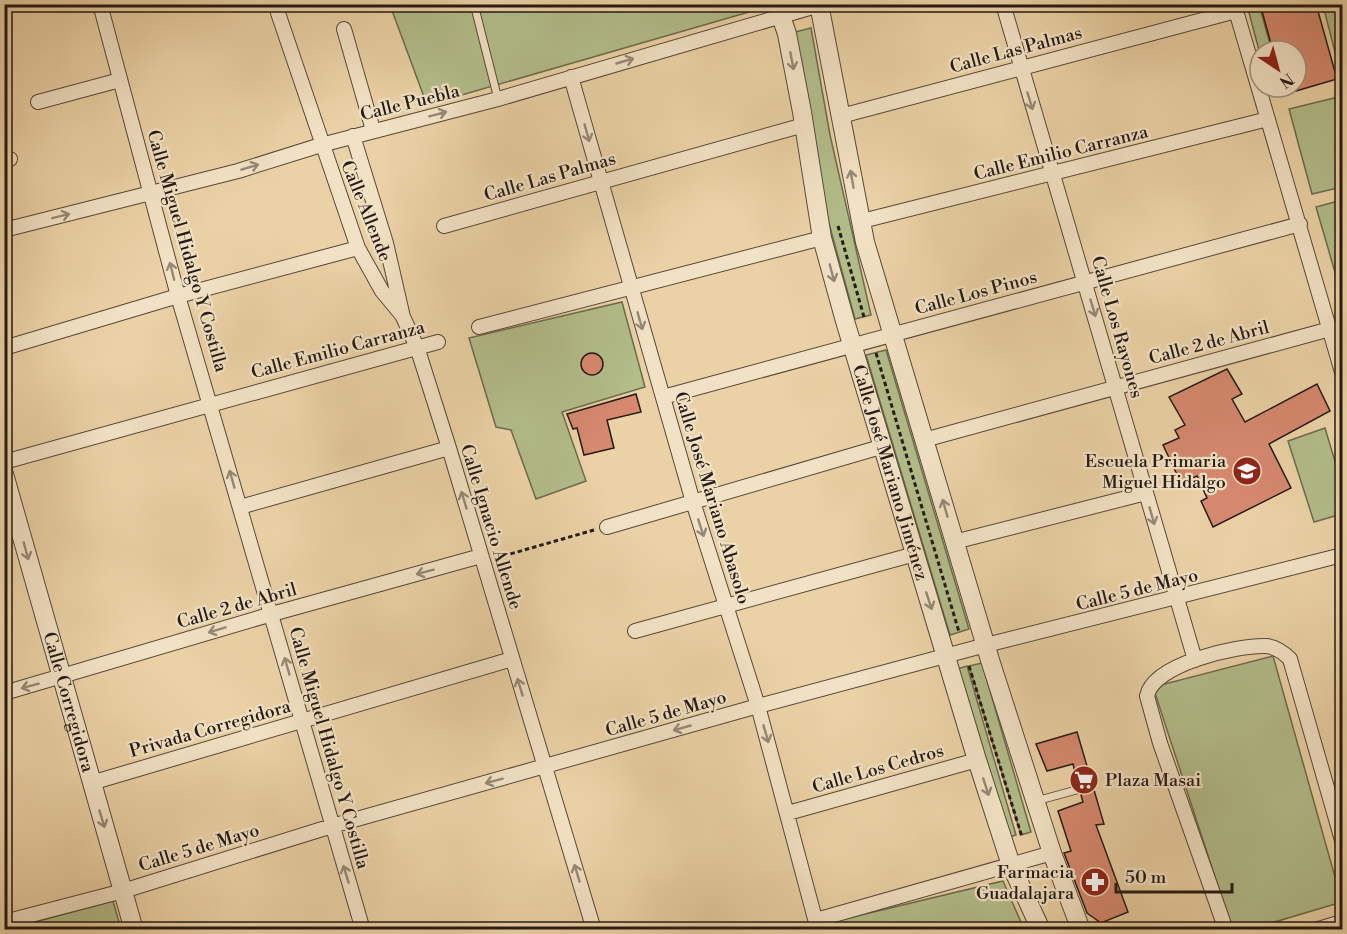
<svg xmlns="http://www.w3.org/2000/svg" width="1347" height="934" font-family="'Libre Bodoni',serif">
  <style>
    .green { fill: #b2bd8a; stroke: #6b6c4e; stroke-width: 1.5 }
    .building { fill: #d6896f; stroke: #241a13; stroke-width: 1.5 }
    .lines { fill: none; stroke-linecap: round; stroke-linejoin: round }
    .service-casing { stroke: #564838; stroke-width: 9 }
    .minor-casing { stroke: #564838; stroke-width: 16 }
    .tertiary-casing { stroke: #564838; stroke-width: 20 }
    .path { stroke: #241a13; stroke-width: 3; stroke-dasharray: 4.5 3; stroke-linecap: butt }
    .service { stroke: #f2e2c5; stroke-width: 7 }
    .minor { stroke: #f2e2c5; stroke-width: 14 }
    .tertiary { stroke: #f2e2c5; stroke-width: 18 }
    .oneway { stroke: #958875 }
    .labels { text-anchor: middle; dominant-baseline: central; stroke-width: 4.5; stroke-linejoin: round; paint-order: stroke }
    .street-label { font-size: 18px; fill: #241a13; stroke: #f2e2c5 }
    .poi-label { font-size: 18px; fill: #241a13; stroke: #f2e2c5; text-anchor: end }
  </style>
  <rect width="100%" height="100%" fill="#ebd2a6"/>
  <filter id="stains"><feTurbulence type="fractalNoise" baseFrequency=".00333" numOctaves="4"/><feColorMatrix values="0 0 0 0 .2 0 0 0 0 .09 0 0 0 0 .02 0 0 0 .5 -.17"/></filter>
  <radialGradient id="worn" r=".72"><stop offset=".6" stop-color="#630" stop-opacity="0"/><stop offset="1" stop-color="#630" stop-opacity=".3"/></radialGradient>
  <path class="green" d="M754 4 756 10 427 105 390 5Z
    M1247 5H1259L1272 51H1260V54Z
    M1323 5H1342V80Z
    M811 28 830 135 871 315 855 319 827 216 795 32Z
    M1342 96V187L1312 194 1289 109Z
    M1342 200V285L1339 286 1316 207Z
    M622 302 645 387 562 412 586 481 536 499 511 430 496 427 469 338Z
    M886 350 969 629 950 635 866 355Z
    M1325 428 1342 485V514L1314 522 1288 441Z
    M1273 656 1342 902 1251 929H1232L1153 687Z
    M982 663 1031 832 1021 835 969 666Z
    M967 666 1016 835 1006 838 954 670Z
    M1003 881 1024 929 830 930 836 921Z
    M113 901 121 929H9Z"/>
  <path class="building" d="M1260 4H1316L1337 79 1296 91V51H1273Z
    M581 364a11 11 0 1 1 22 0a11 11 0 1 1-22 0Z
    M1227 369 1242 394 1232 399 1245 422 1317 384 1330 411 1269 444 1291 488 1213 527 1201 501 1207 498 1197 476 1181 483 1163 445 1179 438 1175 430 1185 425 1169 397Z
    M636 394 641 412 607 420 614 448 584 455 577 428 573 429 567 414Z
    M1077 732 1104 824 1096 825 1128 912 1101 923 1087 913 1064 853 1071 851 1058 811 1083 802 1081 795 1085 787 1078 784 1073 764 1047 771 1036 744Z"/>
  <g class="lines">
    <g class="service-casing">
      <path id="service" d="M474 4 498 99
        M1036 801 1080 789"/>
    </g>
    <g class="minor-casing">
      <path id="minor" d="M100 4 178 296 363 930
        M1003 4 1195 660
        M1234 4 1342 372
        M278 13 358 248 382 291 401 314
        M344 29 373 130
        M571 77 693 502 758 706 818 930
        M38 102 120 80
        M841 116 1236 11
        M353 136 386 243 403 317 417 347 449 448 594 930
        M4 160 10 159
        M862 221 1268 119
        M444 226 804 125
        M4 230 238 171 321 145 498 99 823 4
        M479 327 822 238
        M4 348 178 296 358 248
        M663 397 1300 224
        M924 440 1330 329
        M4 462 438 342
        M240 507 449 448
        M607 527 884 446
        M954 542 1146 493
        M635 631 915 554
        M4 693 272 614 481 556
        M91 783 512 659
        M788 813 977 760
        M816 920 1052 853
        M4 922 123 891 332 826 758 706 986 645 1342 555
        M1226 930 1160 743 1147 696C1153 664 1237 645 1266 646 1276 647 1283 652 1290 659L1342 840
        M1315 930 1342 922"/>
    </g>
    <g class="tertiary-casing">
      <g id="tertiary">
        <path id="s1" d="M777 4 787 34 802 112 822 238 845 321 977 760 1011 865 1041 930"/>
        <path d="M819 4 865 242 990 660 1052 853 1081 930"/>
        <path id="s2" d="M4 474 134 930"/>
      </g>
    </g>
    <path class="path" d="M838 226 864 317
      M876 353 959 632
      M496 558 594 530
      M969 666 1022 837"/>
    <use href="#service" class="service"/>
    <use href="#minor" class="minor"/>
    <use href="#tertiary" class="tertiary"/>
  </g>
  <defs><path id="oneway-shaft" d="M-6 0H5M1.5-3L5.5 0L1.5 3" fill="none" stroke-width="1.6" stroke-linecap="round" stroke-linejoin="round" transform="scale(1.5)"/></defs>
  <g class="oneway">
    <use href="#oneway-shaft" transform="translate(625 61) rotate(-16)"/>
    <use href="#oneway-shaft" transform="translate(792 61) rotate(79)"/>
    <use href="#oneway-shaft" transform="translate(1030 101) rotate(73)"/>
    <use href="#oneway-shaft" transform="translate(438 114) rotate(-15)"/>
    <use href="#oneway-shaft" transform="translate(587 133) rotate(74)"/>
    <use href="#oneway-shaft" transform="translate(250 167) rotate(-17)"/>
    <use href="#oneway-shaft" transform="translate(852 179) rotate(-100)"/>
    <use href="#oneway-shaft" transform="translate(61 216) rotate(-14)"/>
    <use href="#oneway-shaft" transform="translate(172 271) rotate(-104)"/>
    <use href="#oneway-shaft" transform="translate(832 273) rotate(75)"/>
    <use href="#oneway-shaft" transform="translate(1093 308) rotate(73)"/>
    <use href="#oneway-shaft" transform="translate(640 321) rotate(74)"/>
    <use href="#oneway-shaft" transform="translate(232 479) rotate(-106)"/>
    <use href="#oneway-shaft" transform="translate(464 500) rotate(-107)"/>
    <use href="#oneway-shaft" transform="translate(945 508) rotate(-106)"/>
    <use href="#oneway-shaft" transform="translate(1152 516) rotate(74)"/>
    <use href="#oneway-shaft" transform="translate(701 528) rotate(72)"/>
    <use href="#oneway-shaft" transform="translate(26 551) rotate(75)"/>
    <use href="#oneway-shaft" transform="translate(425 572) rotate(165)"/>
    <use href="#oneway-shaft" transform="translate(929 601) rotate(72)"/>
    <use href="#oneway-shaft" transform="translate(217 630) rotate(163)"/>
    <use href="#oneway-shaft" transform="translate(287 666) rotate(-106)"/>
    <use href="#oneway-shaft" transform="translate(30 686) rotate(165)"/>
    <use href="#oneway-shaft" transform="translate(520 687) rotate(-107)"/>
    <use href="#oneway-shaft" transform="translate(682 728) rotate(164)"/>
    <use href="#oneway-shaft" transform="translate(766 734) rotate(74)"/>
    <use href="#oneway-shaft" transform="translate(494 781) rotate(165)"/>
    <use href="#oneway-shaft" transform="translate(986 787) rotate(72)"/>
    <use href="#oneway-shaft" transform="translate(102 819) rotate(73)"/>
    <use href="#oneway-shaft" transform="translate(577 873) rotate(-107)"/>
    <use href="#oneway-shaft" transform="translate(346 874) rotate(-107)"/>
  </g>
  <defs>
    <g id="school-disc" transform="scale(1.5)"><circle r="9.5" fill="#8f2418" stroke="#f2e2c5"/><path d="M0-5L7-2L0 1L-7-2ZM-4 1L0 2.5L4 1V4Q0 6-4 4Z" fill="#fff"/></g>
    <g id="supermarket-disc" transform="scale(1.5)"><circle r="9.5" fill="#8f2418" stroke="#f2e2c5"/><path d="M-6-5.5h2.5l.6 2H6L4.5 2H-2.5L-4.4-4H-6ZM-1.5 3.2a1.3 1.3 0 1 0 .1 0ZM3 3.2a1.3 1.3 0 1 0 .1 0Z" fill="#fff"/></g>
    <g id="pharmacy-disc" transform="scale(1.5)"><circle r="9.5" fill="#8f2418" stroke="#f2e2c5"/><path d="M-2-6h4v4h4v4h-4v4h-4v-4h-4v-4h4Z" fill="#fff"/></g>
  </defs>
  <g fill-rule="evenodd">
    <use href="#school-disc" x="1247" y="471"/>
    <use href="#supermarket-disc" x="1084" y="780"/>
    <use href="#pharmacy-disc" x="1095" y="882"/>
  </g>
  <g class="labels">
    <g class="street-label">
      <text transform="translate(1016 50) rotate(-15)">Calle Las Palmas</text>
      <text transform="translate(410 103) rotate(-14)">Calle Puebla</text>
      <text transform="translate(1061 153) rotate(-14)">Calle Emilio Carranza</text>
      <text transform="translate(550 177) rotate(-16)">Calle Las Palmas</text>
      <text transform="translate(366 211) rotate(68)">Calle Allende</text>
      <text transform="translate(187 251) rotate(74)">Calle Miguel Hidalgo Y Costilla</text>
      <text transform="translate(976 293) rotate(-15)">Calle Los Pinos</text>
      <text transform="translate(1117 327) rotate(74)">Calle Los Rayones</text>
      <text transform="translate(1209 343) rotate(-15)">Calle 2 de Abril</text>
      <text transform="translate(338 350) rotate(-15)">Calle Emilio Carranza</text>
      <text stroke="none"><textPath href="#s1" startOffset="483">Calle José Mariano Jiménez</textPath></text>
      <text transform="translate(712 498) rotate(73)">Calle José Mariano Abasolo</text>
      <text transform="translate(491 527) rotate(73)">Calle Ignacio Allende</text>
      <text transform="translate(1137 590) rotate(-14)">Calle 5 de Mayo</text>
      <text transform="translate(237 606) rotate(-16)">Calle 2 de Abril</text>
      <text stroke="none"><textPath href="#s2" startOffset="237">Calle Corregidora</textPath></text>
      <text transform="translate(666 714) rotate(-16)">Calle 5 de Mayo</text>
      <text transform="translate(210 729) rotate(-16)">Privada Corregidora</text>
      <text transform="translate(329 748) rotate(74)">Calle Miguel Hidalgo Y Costilla</text>
      <text transform="translate(878 769) rotate(-16)">Calle Los Cedros</text>
      <text transform="translate(199 848) rotate(-17)">Calle 5 de Mayo</text>
    </g>
    <g class="poi-label">
      <text x="1226" y="461">Escuela Primaria<tspan x="1226" dy="21">Miguel Hidalgo</tspan></text>
      <text x="1105" y="780" text-anchor="start">Plaza Masai</text>
      <text x="1074" y="872">Farmacia<tspan x="1074" dy="21">Guadalajara</tspan></text>
    </g>
  </g>
  <rect width="1347" height="934" fill="none" stroke="#ebd2a6" stroke-width="24"/>
  <rect x="6" y="6" width="1335" height="922" fill="none" stroke="#241a13" stroke-width="3"/>
  <rect x="12" y="12" width="1323" height="910" fill="none" stroke="#241a13" stroke-width="1.5"/>
  <g transform="translate(1278 69) rotate(144)"><circle r="28" fill="#f2e2c5" stroke="#a0927e" stroke-width="1.5"/>
  <path d="M0-4.5L10 22L0 15L-10 22Z" fill="#8f2418"/>
  <text y="-9" font-size="16" font-weight="bold" text-anchor="middle" fill="#241a13">N</text>
  </g>
  <path d="M1116 883v9h116v-9" fill="none" stroke="#241a13" stroke-width="3"/>
  <text x="1125" y="883" font-size="18" fill="#241a13" stroke="#f2e2c5" stroke-width="4.5" paint-order="stroke">50 m</text>
  <rect width="100%" height="100%" filter="url(#stains)"/>
  <rect width="100%" height="100%" fill="url(#worn)"/>
</svg>
